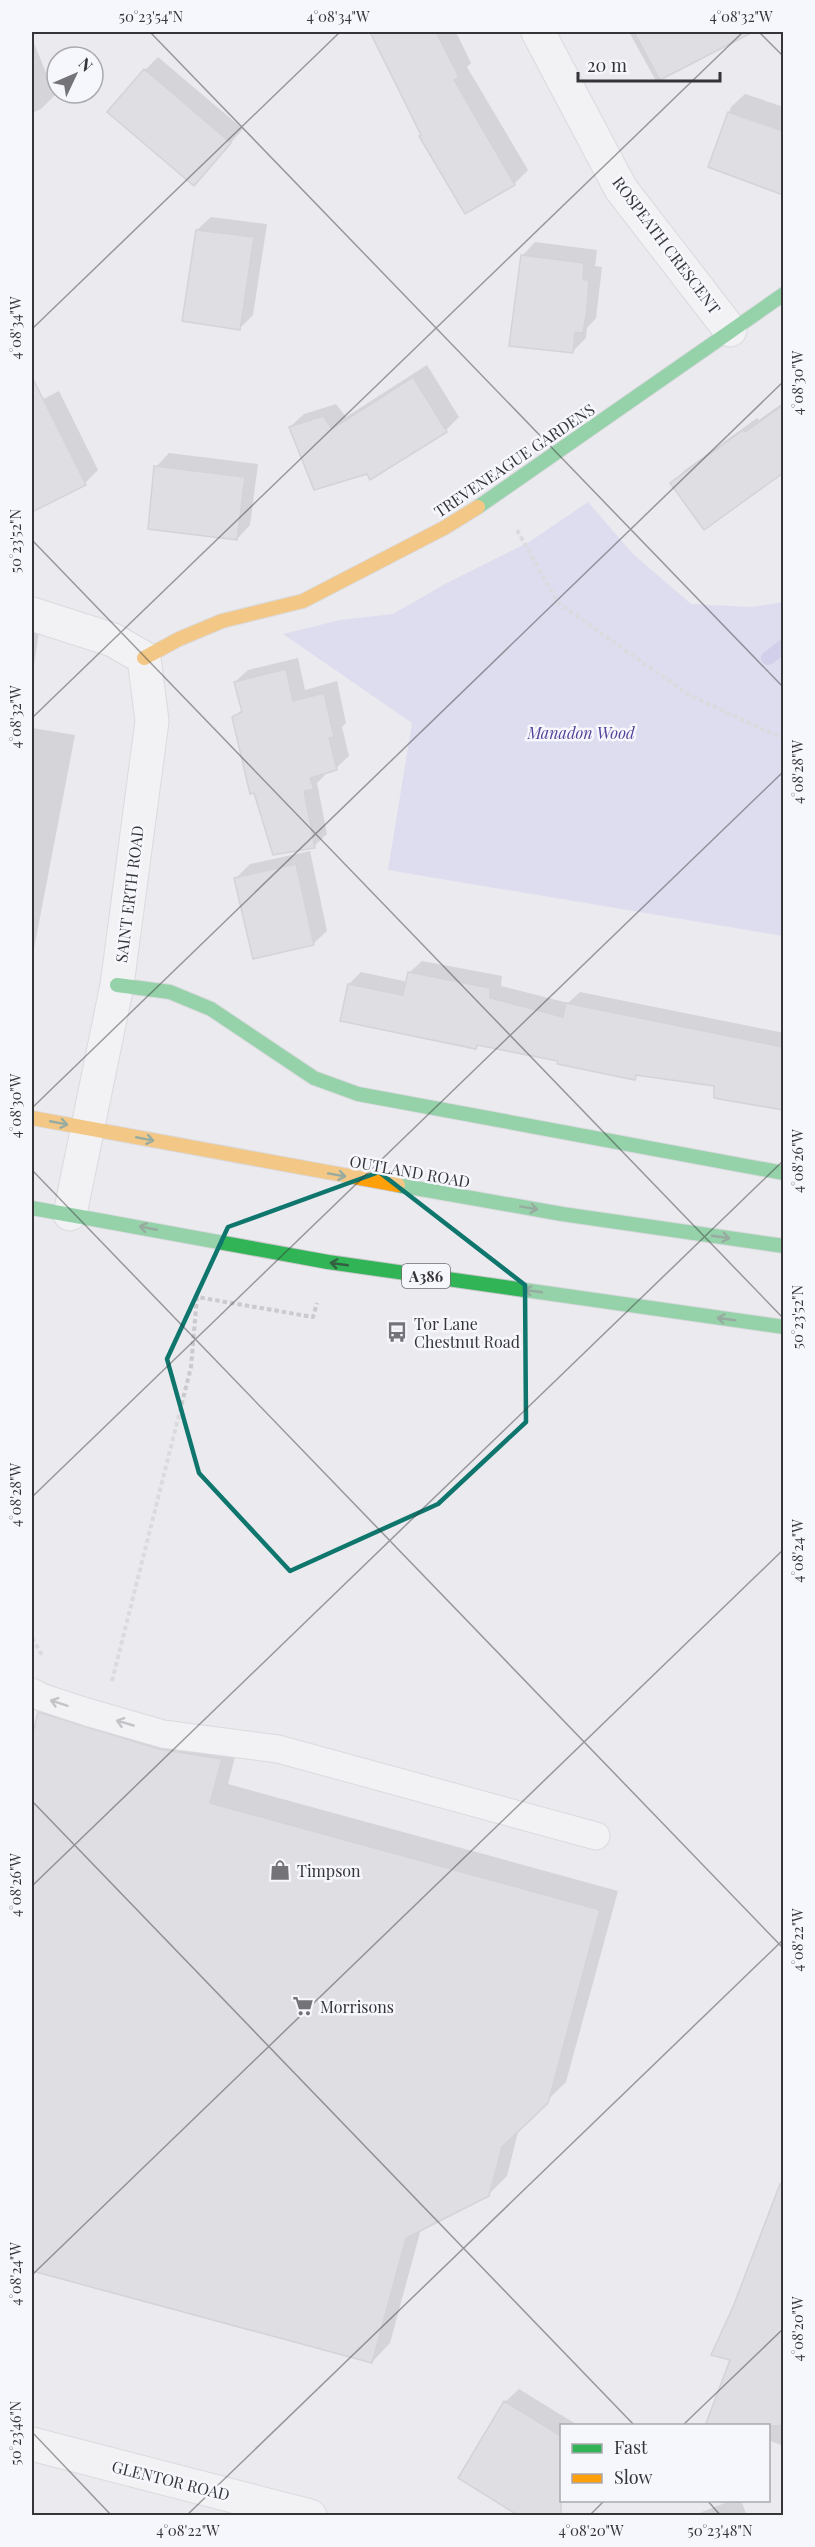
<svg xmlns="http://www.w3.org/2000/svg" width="815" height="2547" font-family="'Playfair Display',serif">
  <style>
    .green { fill: #d1ceef }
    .shadow { fill: #0003 }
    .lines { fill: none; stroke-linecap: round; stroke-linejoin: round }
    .stream { stroke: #b6afe4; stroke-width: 14 }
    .building { fill: #d2d2d6; stroke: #b8b8bc; stroke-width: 1.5 }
    .lane-casing { stroke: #c8c8cc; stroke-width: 29 }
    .street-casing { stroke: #c8c8cc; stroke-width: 35 }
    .fast-casing { stroke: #c8c8cc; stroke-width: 16 }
    .slow-casing { stroke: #c8c8cc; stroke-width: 16 }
    .path { stroke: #cbcbcd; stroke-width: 4; stroke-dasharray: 4.5 3; stroke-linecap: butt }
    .lane { stroke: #fcfcfd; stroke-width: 27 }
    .street { stroke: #fcfcfd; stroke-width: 33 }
    .fast { stroke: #30b455; stroke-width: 14 }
    .slow { stroke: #ff9f0a; stroke-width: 14 }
    .oneway { stroke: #336142 }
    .oneway2 { stroke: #98989a }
    .marked { fill: none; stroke: #0f766e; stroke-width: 4.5; stroke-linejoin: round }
    .ticks { fill: none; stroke: #353538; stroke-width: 1.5; stroke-opacity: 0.45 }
    .labels { text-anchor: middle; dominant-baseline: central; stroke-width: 5; stroke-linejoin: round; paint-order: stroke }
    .shield { fill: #f6f6fd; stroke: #6f6f73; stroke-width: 1.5 }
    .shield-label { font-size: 15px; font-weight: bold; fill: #353538 }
    .street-label { font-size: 16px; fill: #353538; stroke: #f6f6fd }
    .park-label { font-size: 16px; font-style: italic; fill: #544298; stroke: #f6f6fd }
    .poi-label { font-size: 16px; fill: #353538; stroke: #f6f6fd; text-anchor: start }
    .neatline { fill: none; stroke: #353538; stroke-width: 2 }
    .ticks-label { font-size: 15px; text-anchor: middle; fill: #353538 }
  </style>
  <rect width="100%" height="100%" fill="#eaeaef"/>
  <path class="green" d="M588 502 633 554 691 604 752 607 783 602V936L388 870 412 723 283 634 340 620 393 614 445 584 529 542Z"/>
  <path class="shadow" d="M372 32H456L471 63 467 67 528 170 514 184 466 212 422 134Z
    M629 32H721L725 38 711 51 656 81Z
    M32 38 55 95 41 109 32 113Z
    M158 57 243 129 194 184 145 70Z
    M745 94 784 107V193L710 167 731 107Z
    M211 217 267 224 253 315 240 328 197 230Z
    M535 242 597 250 595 266 602 267 596 318 587 328 586 338 572 352 522 256Z
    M427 365 459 417 446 430 367 473 290 427 304 414 336 404 346 417Z
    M59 391 98 470 85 483 34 509 32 503V405Z
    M784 402V472L705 528 672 483 685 470 757 418 759 420Z
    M169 453 258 464 250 525 237 539 156 467Z
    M32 629 39 631 32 679Z
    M298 658 305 690 337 681 346 723 342 727 349 756 336 768 324 772 325 775 317 783 327 834 314 846 234 717 243 709 235 682 248 670Z
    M32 728 75 735 32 959Z
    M310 851 327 931 313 944 236 878 250 864Z
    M422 961 502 976 501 986 568 1003 580 992 784 1033V1109L716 1097V1085L639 1074 634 1079 560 1060 479 1044 476 1047 349 984 361 972 408 982 409 973Z
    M57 1695 239 1741 228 1784 618 1891 566 2082 519 2128 507 2176 488 2195 421 2229 390 2343 372 2362 32 2269V1867L39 1839 32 1836V1740L39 1713Z
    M784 2218V2443L781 2445 768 2440V2426L732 2359Z
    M519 2389 579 2426H562V2485L552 2501 505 2402Z
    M732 2500H741L747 2516H692Z"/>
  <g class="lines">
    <path class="stream" d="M768 658 784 646"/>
  </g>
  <path class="building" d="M370 32H436L459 77 454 80 515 185 465 214 419 136 421 135Z
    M634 32H753L660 80Z
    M144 69 231 143 194 186 107 112Z
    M728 112 783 131V195L708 167Z
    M196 230 254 237 240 330 182 321Z
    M521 255 584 263 583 279 589 281 587 309 583 333 575 332 573 353 509 346Z
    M32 377 86 485 32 512Z
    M413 377 447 432 370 480 367 474 314 490 289 427 323 416 332 429Z
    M783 405V473L704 530 670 483 743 430 745 432Z
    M154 466 245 477 237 540 148 529Z
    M286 669 293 701 324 693 334 737 329 738 337 770 310 778 314 789 304 791 315 848 273 855 254 793 250 794 232 717 242 712 234 682Z
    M296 864 314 945 253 959 234 878Z
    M408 972 490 988V998L563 1017 566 1003 783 1047V1110L714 1098V1086L636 1075 635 1080 557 1064 558 1061 477 1045 476 1049 340 1021 348 984 403 995Z
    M38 1712 159 1749 222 1759 210 1803 600 1910 548 2103 502 2147 489 2196 406 2238 372 2363 32 2271V1737Z
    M780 2184 783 2185V2426H705L730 2360 711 2355 733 2307Z
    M504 2401 561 2436V2516H519L458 2478Z"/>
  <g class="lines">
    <g class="lane-casing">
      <path id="lane" d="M32 1692 41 1697 87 1712 163 1734 278 1749 596 1836"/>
    </g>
    <g class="street-casing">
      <path id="street" d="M538 32 621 189 730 330
        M32 614 113 640 144 658 152 721 117 985 70 1214
        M32 2444 310 2516"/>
    </g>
    <g class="fast-casing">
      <path id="fast" d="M478 507 784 294
        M117 985 170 992 211 1009 314 1078 358 1094 784 1173
        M398 1185 562 1214 784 1246
        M32 1208 328 1262 784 1327"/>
    </g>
    <g class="slow-casing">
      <path id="slow" d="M144 658 179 639 222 621 303 601 444 528 478 507
        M32 1118 398 1185"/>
    </g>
    <path class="path" d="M517 530 558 603 689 695 784 739
      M32 1638 42 1655
      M112 1681 191 1367 197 1297 313 1317 317 1303"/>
    <use href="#lane" class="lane"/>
    <use href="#street" class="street"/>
    <use href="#fast" class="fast"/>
    <use href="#slow" class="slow"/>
  </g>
  <defs><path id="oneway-shaft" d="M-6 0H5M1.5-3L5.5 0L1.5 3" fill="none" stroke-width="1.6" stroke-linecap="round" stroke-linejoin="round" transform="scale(1.5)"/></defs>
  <g class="oneway">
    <use href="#oneway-shaft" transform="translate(59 1123) rotate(11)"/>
    <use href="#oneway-shaft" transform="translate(145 1139) rotate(11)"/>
    <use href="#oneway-shaft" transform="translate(337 1175) rotate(10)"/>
    <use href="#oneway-shaft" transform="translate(529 1208) rotate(10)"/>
    <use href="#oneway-shaft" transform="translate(148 1228) rotate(-169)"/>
    <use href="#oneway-shaft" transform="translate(721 1237) rotate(8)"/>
    <use href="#oneway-shaft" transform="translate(339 1264) rotate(-172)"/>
    <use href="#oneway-shaft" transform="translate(533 1291) rotate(-172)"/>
    <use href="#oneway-shaft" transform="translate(726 1319) rotate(-172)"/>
  </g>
  <g class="oneway2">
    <use href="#oneway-shaft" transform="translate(59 1703) rotate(-162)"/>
    <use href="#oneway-shaft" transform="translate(125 1723) rotate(-164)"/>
  </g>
  <path d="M0 0H815V2547H0ZM379 1172 525 1285 526 1422 438 1504 290 1571 199 1473 167 1359 228 1227Z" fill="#eaeaef" fill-opacity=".55" fill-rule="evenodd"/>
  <path class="marked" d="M379 1172 525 1285 526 1422 438 1504 290 1571 199 1473 167 1359 228 1227Z"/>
  <path class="ticks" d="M150 32 784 688M759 32 784 57M32 329 340 32M32 540 784 1319M32 718 743 32M32 1108 784 381M32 1170 784 1949M32 1497 784 771M32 1801 635 2426M32 1886 784 1160M32 2275 784 1549M682 2426 784 2328M32 2432 112 2516M707 2500 721 2516M186 2516 784 1939M589 2516 605 2500"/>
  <defs>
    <g id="bus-bare" transform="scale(1.62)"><path d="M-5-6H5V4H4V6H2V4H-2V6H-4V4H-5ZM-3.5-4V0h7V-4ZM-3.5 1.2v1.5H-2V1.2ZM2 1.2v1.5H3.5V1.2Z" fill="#747478" stroke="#f6f6fd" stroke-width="2.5" paint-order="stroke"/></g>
    <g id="shop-bare" transform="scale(1.62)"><path d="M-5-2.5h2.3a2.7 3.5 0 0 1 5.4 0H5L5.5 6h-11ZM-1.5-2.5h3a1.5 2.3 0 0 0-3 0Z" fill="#747478" stroke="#f6f6fd" stroke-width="2.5" paint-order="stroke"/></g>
    <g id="supermarket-bare" transform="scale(1.62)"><path d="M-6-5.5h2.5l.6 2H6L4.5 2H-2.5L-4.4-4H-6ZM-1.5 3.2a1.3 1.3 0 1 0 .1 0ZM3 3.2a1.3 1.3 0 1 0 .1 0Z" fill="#747478" stroke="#f6f6fd" stroke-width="2.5" paint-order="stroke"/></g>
  </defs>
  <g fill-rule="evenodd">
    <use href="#bus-bare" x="397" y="1332"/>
    <use href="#shop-bare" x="280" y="1870"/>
    <use href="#supermarket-bare" x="303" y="2006"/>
  </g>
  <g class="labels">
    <rect class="shield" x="402" y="1264" width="48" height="24" rx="4.5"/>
    <g class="shield-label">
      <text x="426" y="1276">A386</text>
    </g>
    <g class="street-label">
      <text transform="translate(667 245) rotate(53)">ROSPEATH CRESCENT</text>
      <text transform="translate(514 460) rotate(-34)">TREVENEAGUE GARDENS</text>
      <text transform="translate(129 894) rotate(-83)">SAINT ERTH ROAD</text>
      <text transform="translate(410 1171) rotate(10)">OUTLAND ROAD</text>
      <text transform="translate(171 2480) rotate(14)">GLENTOR ROAD</text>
    </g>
    <g class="park-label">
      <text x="581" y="732">Manadon Wood</text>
    </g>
    <g class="poi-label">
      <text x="414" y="1323">Tor Lane<tspan x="414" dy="18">Chestnut Road</tspan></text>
      <text x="297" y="1870">Timpson</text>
      <text x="320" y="2006">Morrisons</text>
    </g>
  </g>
  <rect width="815" height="2547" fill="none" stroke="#f6f6fd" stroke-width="66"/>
  <rect x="560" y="2424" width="210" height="78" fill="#f6f6fd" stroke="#a9a9ae" stroke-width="1.5"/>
  <rect x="572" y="2444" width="30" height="9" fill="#30b455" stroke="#a9a9ae" stroke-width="1.5"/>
  <text x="614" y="2454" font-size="18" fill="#353538">Fast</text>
  <rect x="572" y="2474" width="30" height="9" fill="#ff9f0a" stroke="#a9a9ae" stroke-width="1.5"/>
  <text x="614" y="2484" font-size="18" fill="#353538">Slow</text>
  <g transform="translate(75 75) rotate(46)"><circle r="28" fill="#f6f6fd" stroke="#a9a9ae" stroke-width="1.5"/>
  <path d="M0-4.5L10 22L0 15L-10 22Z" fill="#747478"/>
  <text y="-9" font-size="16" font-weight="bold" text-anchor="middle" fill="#353538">N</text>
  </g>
  <path d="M578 72v9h142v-9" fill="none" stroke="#353538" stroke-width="3"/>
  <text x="587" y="72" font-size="18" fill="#353538" stroke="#f6f6fd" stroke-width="4.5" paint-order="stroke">20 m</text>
  <rect x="33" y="33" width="749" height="2481" class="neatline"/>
  <g class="ticks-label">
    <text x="151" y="22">50°23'54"N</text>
    <text x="338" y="22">4°08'34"W</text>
    <text x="741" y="22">4°08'32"W</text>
    <text transform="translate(16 328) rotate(-90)" y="5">4°08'34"W</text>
    <text transform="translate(798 383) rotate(-90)" y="5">4°08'30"W</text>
    <text transform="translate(16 541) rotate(-90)" y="5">50°23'52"N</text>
    <text transform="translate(16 717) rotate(-90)" y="5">4°08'32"W</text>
    <text transform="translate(798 772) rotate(-90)" y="5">4°08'28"W</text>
    <text transform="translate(16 1106) rotate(-90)" y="5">4°08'30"W</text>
    <text transform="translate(798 1161) rotate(-90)" y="5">4°08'26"W</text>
    <text transform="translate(798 1317) rotate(-90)" y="5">50°23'52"N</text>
    <text transform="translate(16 1495) rotate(-90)" y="5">4°08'28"W</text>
    <text transform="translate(798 1551) rotate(-90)" y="5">4°08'24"W</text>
    <text transform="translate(16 1885) rotate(-90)" y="5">4°08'26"W</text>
    <text transform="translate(798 1940) rotate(-90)" y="5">4°08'22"W</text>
    <text transform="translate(16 2274) rotate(-90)" y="5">4°08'24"W</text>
    <text transform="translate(798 2329) rotate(-90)" y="5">4°08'20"W</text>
    <text transform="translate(16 2433) rotate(-90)" y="5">50°23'46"N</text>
    <text x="188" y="2536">4°08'22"W</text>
    <text x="591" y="2536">4°08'20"W</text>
    <text x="720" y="2536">50°23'48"N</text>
  </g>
</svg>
